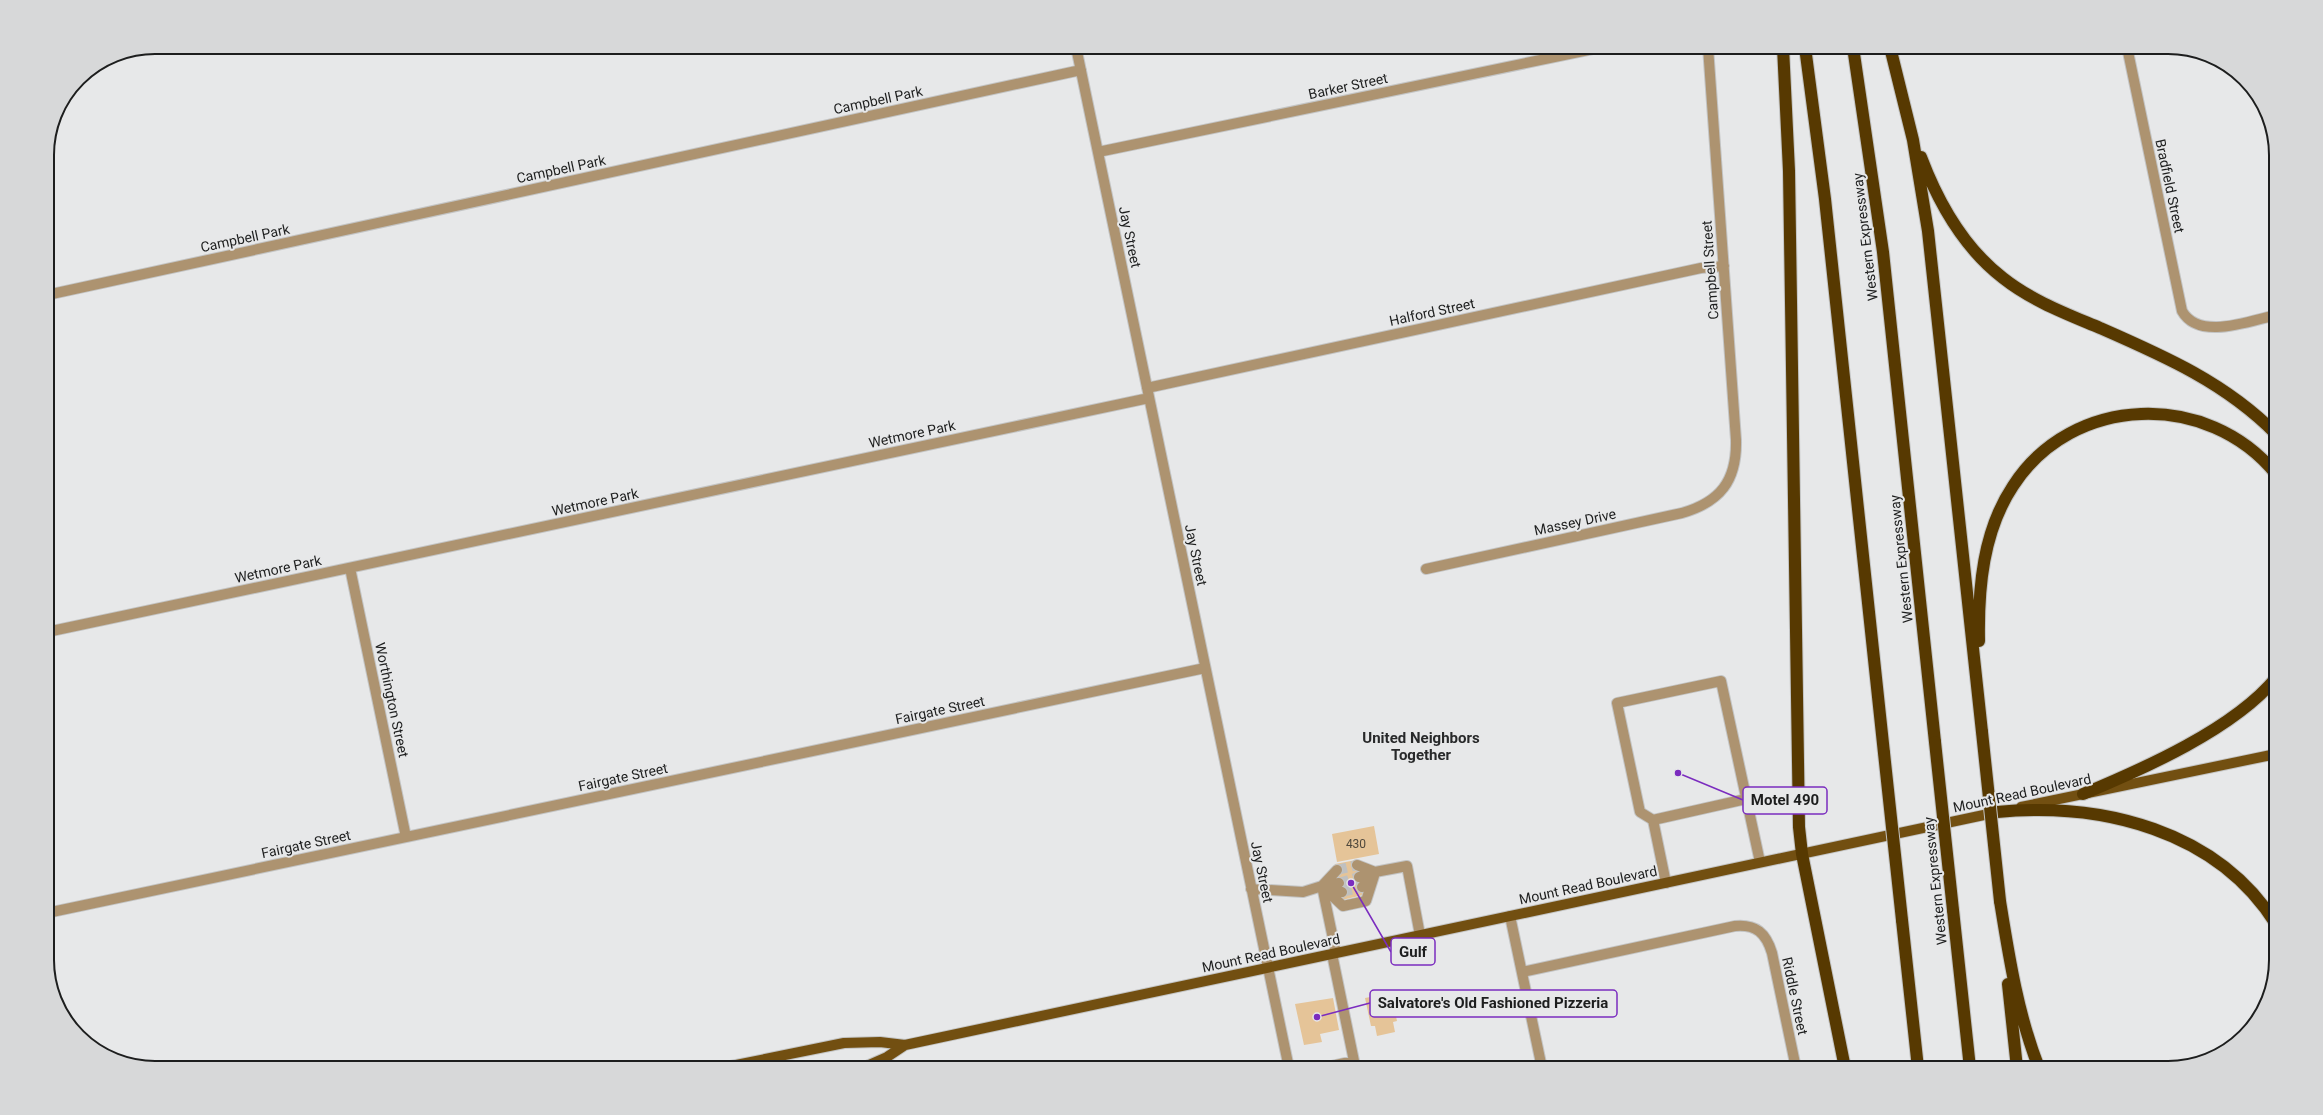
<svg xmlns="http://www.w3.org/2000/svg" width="2323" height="1115" font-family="Roboto,sans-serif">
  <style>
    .building { fill: #e5c498 }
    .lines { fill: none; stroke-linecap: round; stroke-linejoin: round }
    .minor-tunnel { stroke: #bfc0c0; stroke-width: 10; stroke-dasharray: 10 5; stroke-linecap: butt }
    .minor-casing { stroke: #c3c4c4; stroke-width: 12 }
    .major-casing { stroke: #c3c4c4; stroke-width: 12 }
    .highway-casing { stroke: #c3c4c4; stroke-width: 14 }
    .minor { stroke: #ad9370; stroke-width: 10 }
    .major { stroke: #724f11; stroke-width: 10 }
    .highway { stroke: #573901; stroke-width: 12 }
    .highway-bridge-casing { stroke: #c3c4c4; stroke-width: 14; stroke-linecap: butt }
    .highway-bridge { stroke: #573901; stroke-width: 12 }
    .labels { text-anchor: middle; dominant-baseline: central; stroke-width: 4; stroke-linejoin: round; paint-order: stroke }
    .number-label { font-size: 12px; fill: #4f483c }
    .street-label { font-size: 14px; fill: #1d1e1e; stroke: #e7e8e9 }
    .neighbourhood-label { font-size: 15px; font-weight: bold; fill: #28292a; stroke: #e7e8e9 }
    .rim { fill: none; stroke: #1d1e1e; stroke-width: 2 }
    .leader { fill: none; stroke: #7b2cbf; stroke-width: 1.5 }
    .callout-dot { fill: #7b2cbf; stroke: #e7e8e9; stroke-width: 1.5 }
    .callout { fill: #e7e8e9; stroke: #7b2cbf; stroke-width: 1.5 }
    .callout-label { font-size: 15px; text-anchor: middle; font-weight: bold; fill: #1d1e1e }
  </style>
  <rect width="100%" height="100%" fill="#e7e8e9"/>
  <path class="building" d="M1374 826 1379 854 1337 862 1332 834Z
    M1356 860 1363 895 1342 900 1335 864Z
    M1391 993 1397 1021 1393 1022 1395 1032 1377 1036 1375 1026H1371L1365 998Z
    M1333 998 1339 1030 1320 1034 1322 1042 1304 1045 1295 1004Z"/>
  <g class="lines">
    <path class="minor-tunnel" d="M1337 870 1357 865
      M1339 883 1359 877
      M1342 892 1362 887"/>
    <g class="minor-casing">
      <path id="minor" d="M1076 47 1289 1068
        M2127 47 2182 311C2199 341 2249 321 2276 315
        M1098 152 1603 47
        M47 295 1081 70
        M1147 388 1701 268 1724 266
        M350 568 406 837
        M1426 569 1682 513C1720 502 1737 481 1736 440L1708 47
        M47 632 1149 398
        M1653 820 1746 799
        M1357 865 1375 872 1359 877
        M1337 870 1322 886 1339 883
        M1666 883 1653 820 1640 812 1617 703 1721 681 1760 862
        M1322 886 1336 953
        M1362 887 1375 872 1407 866 1420 935
        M1324 888 1343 906 1366 901 1374 876
        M1251 889 1303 892 1322 886 1342 892
        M47 913 1205 668
        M1510 916 1542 1068
        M1522 972 1735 926C1756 924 1766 933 1772 953L1796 1068
        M1322 1068 1354 1061 1332 954"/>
    </g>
    <g class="major-casing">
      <path id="major" d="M2021 807 2276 754
        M721 1068 844 1043 880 1042 905 1045 1998 812
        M862 1068 887 1057 905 1045"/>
    </g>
    <g class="highway-casing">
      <path id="highway" d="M1783 47 1789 171 1799 827 1802 854 1845 1068
        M1805 47 1825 199 1884 753
        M1853 47 1883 252 1935 742
        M1890 47 1913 140 1928 231 1982 732
        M1921 157C1938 202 1964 248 2003 278 2032 301 2067 314 2100 328 2164 356 2226 383 2276 434
        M1979 641C1978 588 1983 531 2013 486 2072 394 2208 390 2276 474
        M2083 794C2143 769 2234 729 2276 678
        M1997 812C2102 802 2217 830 2276 924
        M2000 901C2009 957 2018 1015 2039 1068
        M1953 910 1970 1068
        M1902 920 1918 1068
        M2008 984 2017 1068"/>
    </g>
    <use href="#minor" class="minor"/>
    <use href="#major" class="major"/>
    <use href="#highway" class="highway"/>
    <g class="highway-bridge-casing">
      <path id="highway-bridge" d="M1982 732 2000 901
        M1935 742 1953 910
        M1884 753 1902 920"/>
    </g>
    <use href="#highway-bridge" class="highway-bridge"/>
  </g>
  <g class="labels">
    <g class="number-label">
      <text x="1356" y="844">430</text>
    </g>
    <g class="street-label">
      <text transform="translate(1348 86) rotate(-12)">Barker Street</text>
      <text transform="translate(878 100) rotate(-12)">Campbell Park</text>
      <text transform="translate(561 169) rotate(-12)">Campbell Park</text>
      <text transform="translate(2170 186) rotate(78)">Bradfield Street</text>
      <text transform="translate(1130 237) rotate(78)">Jay Street</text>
      <text transform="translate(1865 237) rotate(-97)">Western Expressway</text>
      <text transform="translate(245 238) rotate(-12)">Campbell Park</text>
      <text transform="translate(1710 270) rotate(-94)">Campbell Street</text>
      <text transform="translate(1432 312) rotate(-12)">Halford Street</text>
      <text transform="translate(912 434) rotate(-12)">Wetmore Park</text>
      <text transform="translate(595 502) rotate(-12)">Wetmore Park</text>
      <text transform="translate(1575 522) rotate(-12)">Massey Drive</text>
      <text transform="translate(1196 555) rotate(78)">Jay Street</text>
      <text transform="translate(1901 559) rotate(-96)">Western Expressway</text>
      <text transform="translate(278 569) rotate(-12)">Wetmore Park</text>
      <text transform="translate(392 700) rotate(78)">Worthington Street</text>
      <text transform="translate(940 710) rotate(-12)">Fairgate Street</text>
      <text transform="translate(623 777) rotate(-12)">Fairgate Street</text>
      <text transform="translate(2022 793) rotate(-12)">Mount Read Boulevard</text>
      <text transform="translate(306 844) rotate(-12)">Fairgate Street</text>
      <text transform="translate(1262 872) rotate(78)">Jay Street</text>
      <text transform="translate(1935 881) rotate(-96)">Western Expressway</text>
      <text transform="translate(1588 885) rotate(-12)">Mount Read Boulevard</text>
      <text transform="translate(1271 953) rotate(-12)">Mount Read Boulevard</text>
      <text transform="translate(1795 996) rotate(78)">Riddle Street</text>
    </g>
    <g class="neighbourhood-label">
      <text x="1421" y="738">United Neighbors<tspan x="1421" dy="17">Together</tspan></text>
    </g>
  </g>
  <path d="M0 0H2323V1115H0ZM155 54H2168A101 101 0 0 1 2269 155V960A101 101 0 0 1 2168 1061H155A101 101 0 0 1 54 960V155A101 101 0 0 1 155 54Z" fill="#d7d8d9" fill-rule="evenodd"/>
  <path class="rim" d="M155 54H2168A101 101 0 0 1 2269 155V960A101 101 0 0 1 2168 1061H155A101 101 0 0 1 54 960V155A101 101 0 0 1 155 54Z"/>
  <path class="leader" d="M1678 773L1743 800M1351 883L1391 952M1317 1017L1370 1003"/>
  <g class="callout-dot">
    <circle cx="1678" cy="773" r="4"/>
    <circle cx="1351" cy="883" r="4"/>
    <circle cx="1317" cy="1017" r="4"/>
  </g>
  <g class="callout">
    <rect x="1743" y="787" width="84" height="27" rx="4"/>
    <rect x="1391" y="938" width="44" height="27" rx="4"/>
    <rect x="1370" y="990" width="247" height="27" rx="4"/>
  </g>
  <g class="callout-label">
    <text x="1785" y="805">Motel 490</text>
    <text x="1413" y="957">Gulf</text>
    <text x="1493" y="1008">Salvatore's Old Fashioned Pizzeria</text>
  </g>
</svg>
